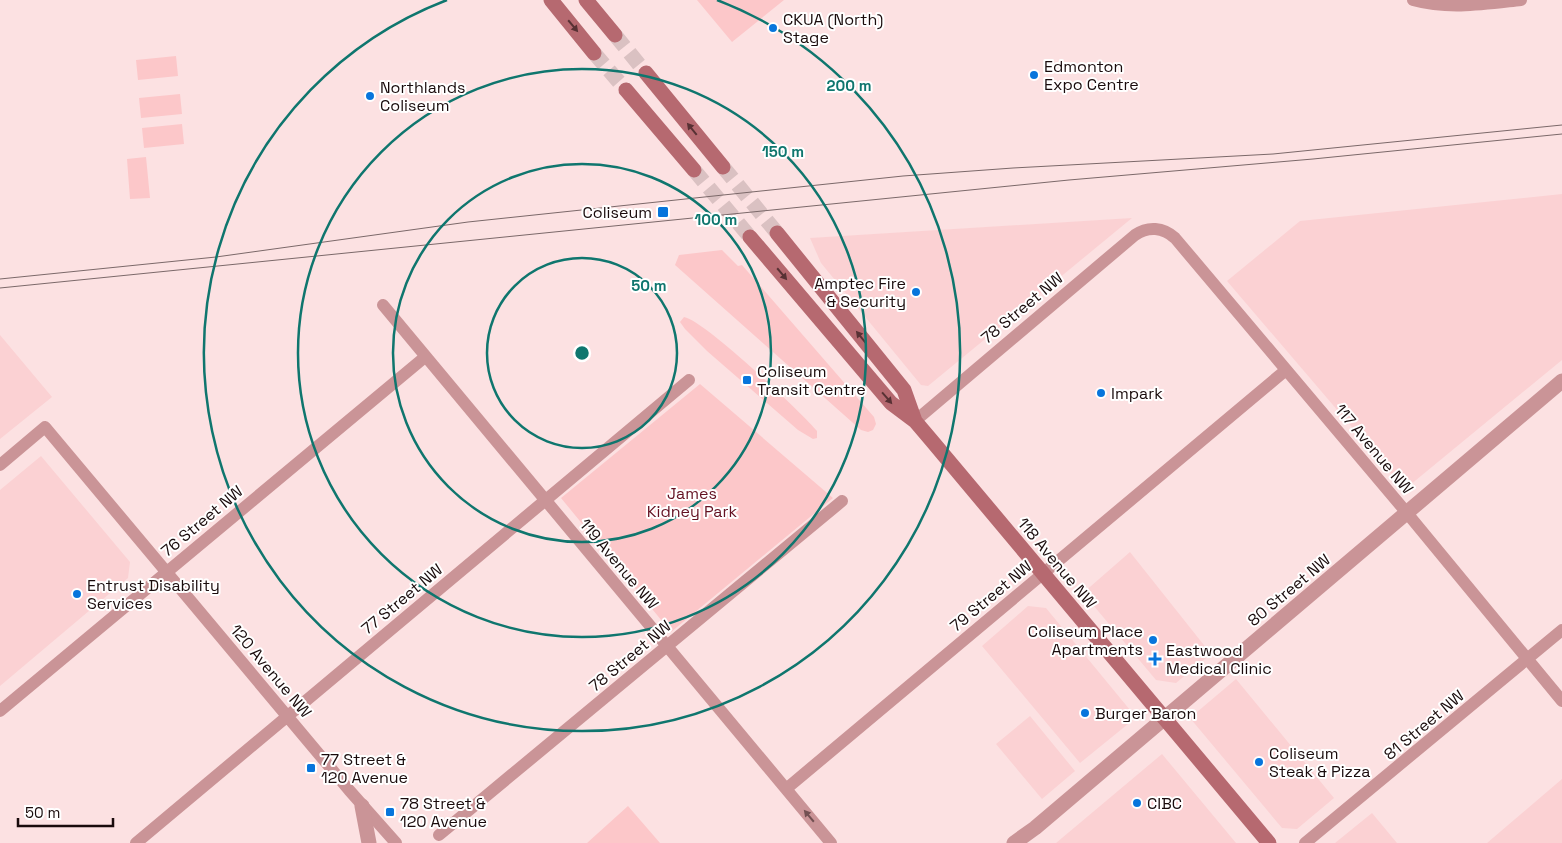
<svg xmlns="http://www.w3.org/2000/svg" width="1562" height="843" font-family="'Space Grotesk',sans-serif">
  <style>
    .built { fill: #fbd1d3 }
    .green { fill: #fcc7c9 }
    .lines { fill: none; stroke-linecap: round; stroke-linejoin: round }
    .secondary-tunnel { stroke: #dac1c2; stroke-width: 15; stroke-dasharray: 15 8; stroke-linecap: butt }
    .minor { stroke: #ca9497; stroke-width: 12 }
    .tertiary { stroke: #ca9497; stroke-width: 15 }
    .secondary { stroke: #b66970; stroke-width: 15 }
    .tram { stroke: #7b6869; stroke-width: 1 }
    .oneway { fill: #583134 }
    .oneway2 { fill: #725052 }
    .ring { fill: none; stroke: #0f766e; stroke-width: 2.5 }
    .poi-dot { fill: #0775dc; stroke: #fff; stroke-width: 2 }
    .labels { text-anchor: middle; dominant-baseline: central; stroke-width: 4; stroke-linejoin: round; paint-order: stroke }
    .poi-label { font-size: 16px; fill: #190b0c; stroke: #fff; text-anchor: start }
    .street-label { font-size: 16px; fill: #190b0c; stroke: #fff }
    .park-label { font-size: 16px; fill: #641122; stroke: #fff }
    .centre { fill: #0f766e; stroke: #fff; stroke-width: 2.5 }
    .ring-label { font-size: 15px; text-anchor: middle; font-weight: bold; fill: #0f766e; stroke: #fff; stroke-width: 4; stroke-linejoin: round; paint-order: stroke }
  </style>
  <rect width="100%" height="100%" fill="#fce1e2"/>
  <path class="built" d="M1562 194V360L1410 485 1391 473 1227 281 1300 221Z
    M1132 218 928 386 921 385 821 263 810 238Z
    M0 335 52 397 0 439Z
    M41 456 130 562 128 578 0 686V490Z
    M1130 552 1211 654 1176 683 1156 680 1083 593Z
    M1028 606 1046 608 1130 710 1128 724 1080 763 982 646Z
    M1236 679 1334 798 1297 829 1282 828 1190 718Z
    M1030 716 1075 771 1042 799 996 744Z
    M1162 754 1236 843H1056Z
    M1562 779V843H1487Z
    M1372 813 1397 843H1335Z"/>
  <path class="green" d="M697 0H784L732 42Z
    M176 56 178 76 138 80 136 60Z
    M180 94 182 114 141 118 139 98Z
    M182 124 184 144 144 148 142 128Z
    M146 157 150 198 130 199 127 159Z
    M722 250 738 266 742 265 874 417 876 424 873 430 868 432 861 430 675 265 679 255Z
    M684 317C704 320 801 412 817 431V438L813 439 798 430 707 351 685 329 680 322Z
    M700 384 833 498 671 632 561 498Z
    M628 806 660 843H587Z"/>
  <g class="lines">
    <path class="secondary-tunnel" d="M615 35 646 73
      M594 53 626 90
      M723 167 777 233
      M694 170 750 237"/>
    <path class="minor" d="M1413 0C1449 10 1485 4 1521 0
      M383 305 831 843
      M915 421 1135 235C1148 226 1163 227 1175 238L1407 513 1562 701
      M0 465 45 427 349 790 396 843
      M0 711 425 357
      M786 789 1286 370
      M439 835 842 501
      M136 843 689 380
      M1305 843 1562 630"/>
    <path class="tertiary" d="M362 806 369 843
      M1014 843 1035 828 1562 381"/>
    <path class="secondary" d="M551 0 594 53
      M586 0 615 35
      M646 73 723 167
      M626 90 694 170
      M777 233 904 390 915 421
      M750 237 891 403 915 421 932 441 1269 843"/>
    <path class="tram" d="M0 279 216 257 468 222 903 176 1013 168 1273 154 1562 125
      M0 288 1069 180 1313 159 1562 134"/>
  </g>
  <defs><path id="oneway-solid" d="M-6-.8H1V-3.2L6.5 0L1 3.2V.8H-6Z" transform="scale(1.25)"/></defs>
  <g class="oneway">
    <use href="#oneway-solid" transform="translate(573 26) rotate(50)"/>
    <use href="#oneway-solid" transform="translate(692 129) rotate(-129)"/>
    <use href="#oneway-solid" transform="translate(782 274) rotate(50)"/>
    <use href="#oneway-solid" transform="translate(861 337) rotate(-129)"/>
    <use href="#oneway-solid" transform="translate(887 398) rotate(49)"/>
  </g>
  <use class="oneway2" href="#oneway-solid" transform="translate(809 816) rotate(-130)"/>
  <g class="ring">
    <circle cx="582" cy="353" r="95"/>
    <circle cx="582" cy="353" r="189"/>
    <circle cx="582" cy="353" r="284"/>
    <path d="M717 0A378 378 0 1 1 447 0"/>
  </g>
  <g class="poi-dot">
    <circle cx="773" cy="28" r="5"/>
    <circle cx="1034" cy="75" r="5"/>
    <circle cx="370" cy="96" r="5"/>
    <rect x="657" y="206" width="12" height="12" rx="2.5"/>
    <circle cx="916" cy="292" r="5"/>
    <rect x="742" y="375" width="10" height="10" rx="2.5"/>
    <circle cx="1101" cy="393" r="5"/>
    <circle cx="77" cy="594" r="5"/>
    <circle cx="1153" cy="640" r="5"/>
    <path d="M1152.5 651.5h5v5h5v5h-5v5h-5v-5h-5v-5h5z"/>
    <circle cx="1085" cy="713" r="5"/>
    <circle cx="1259" cy="762" r="5"/>
    <rect x="306" y="763" width="10" height="10" rx="2.5"/>
    <circle cx="1137" cy="803" r="5"/>
    <rect x="385" y="807" width="10" height="10" rx="2.5"/>
  </g>
  <g class="labels">
    <g class="poi-label">
      <text x="783" y="19">CKUA (North)<tspan x="783" dy="18">Stage</tspan></text>
      <text x="1044" y="66">Edmonton<tspan x="1044" dy="18">Expo Centre</tspan></text>
      <text x="380" y="87">Northlands<tspan x="380" dy="18">Coliseum</tspan></text>
      <text x="652" y="212" text-anchor="end">Coliseum</text>
      <text x="906" y="283" text-anchor="end">Amptec Fire<tspan x="906" dy="18">&amp; Security</tspan></text>
      <text x="757" y="371">Coliseum<tspan x="757" dy="18">Transit Centre</tspan></text>
      <text x="1111" y="393">Impark</text>
      <text x="87" y="585">Entrust Disability<tspan x="87" dy="18">Services</tspan></text>
      <text x="1143" y="631" text-anchor="end">Coliseum Place<tspan x="1143" dy="18">Apartments</tspan></text>
      <text x="1166" y="650">Eastwood<tspan x="1166" dy="18">Medical Clinic</tspan></text>
      <text x="1095" y="713">Burger Baron</text>
      <text x="1269" y="753">Coliseum<tspan x="1269" dy="18">Steak &amp; Pizza</tspan></text>
      <text x="321" y="759">77 Street &amp;<tspan x="321" dy="18">120 Avenue</tspan></text>
      <text x="400" y="803">78 Street &amp;<tspan x="400" dy="18">120 Avenue</tspan></text>
      <text x="1147" y="803">CIBC</text>
    </g>
    <g class="street-label">
      <text transform="translate(1022 308) rotate(-40)">78 Street NW</text>
      <text transform="translate(1374 449) rotate(50)">117 Avenue NW</text>
      <text transform="translate(202 521) rotate(-40)">76 Street NW</text>
      <text transform="translate(1057 563) rotate(50)">118 Avenue NW</text>
      <text transform="translate(619 564) rotate(50)">119 Avenue NW</text>
      <text transform="translate(1289 590) rotate(-40)">80 Street NW</text>
      <text transform="translate(991 596) rotate(-40)">79 Street NW</text>
      <text transform="translate(402 599) rotate(-40)">77 Street NW</text>
      <text transform="translate(630 656) rotate(-40)">78 Street NW</text>
      <text transform="translate(271 671) rotate(50)">120 Avenue NW</text>
      <text transform="translate(1424 725) rotate(-40)">81 Street NW</text>
    </g>
    <g class="park-label">
      <text x="692" y="493">James<tspan x="692" dy="18">Kidney Park</tspan></text>
    </g>
  </g>
  <circle cx="582" cy="353" r="8" class="centre"/>
  <g class="ring-label">
    <text x="849" y="91">200 m</text>
    <text x="783" y="157">150 m</text>
    <text x="716" y="225">100 m</text>
    <text x="649" y="291">50 m</text>
  </g>
  <path d="M18 818v8h95v-8" fill="none" stroke="#190b0c" stroke-width="2.5"/>
  <text x="25" y="818" font-size="15" fill="#190b0c" stroke="#ffffff" stroke-width="4" paint-order="stroke">50 m</text>
</svg>
